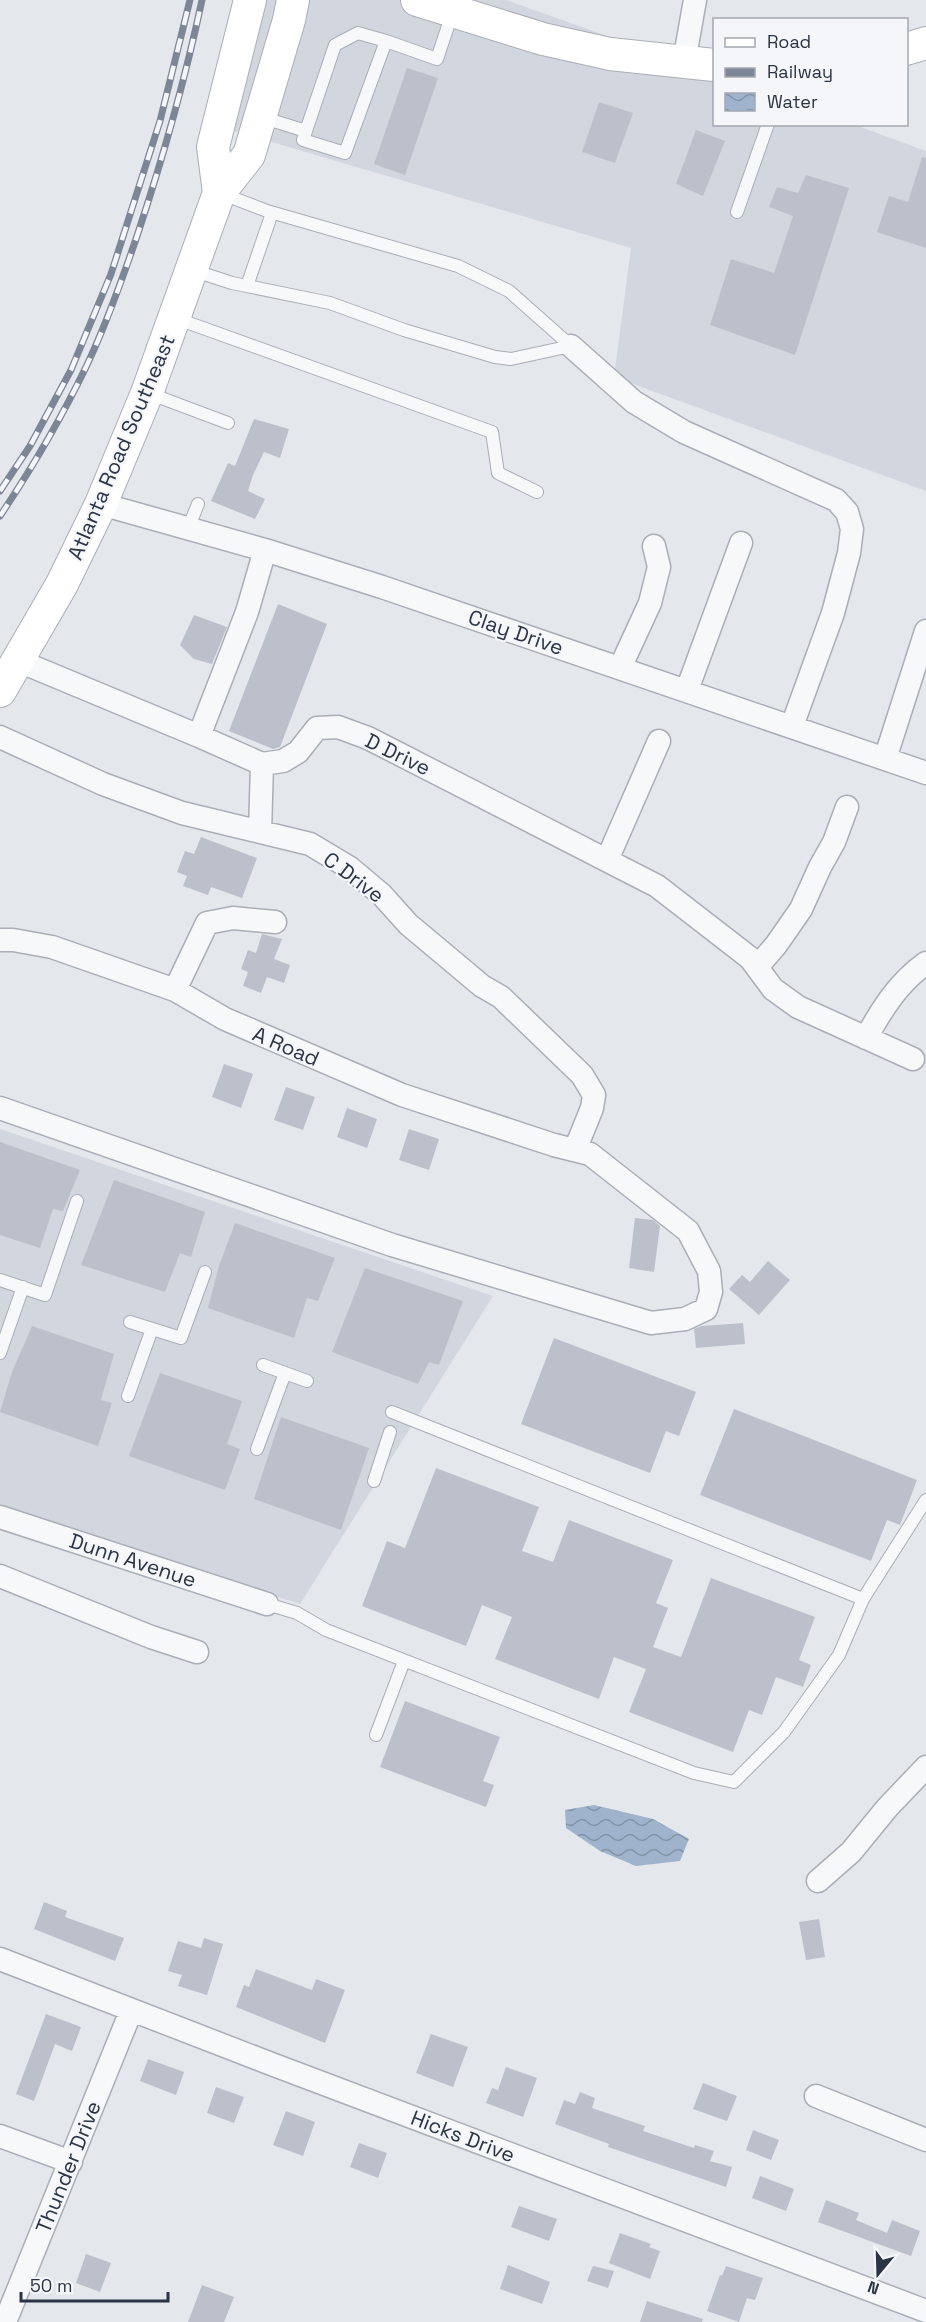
<svg xmlns="http://www.w3.org/2000/svg" width="926" height="2322" font-family="'Space Grotesk',sans-serif">
  <style>
    .built { fill: #d2d6de }
    .water { fill: url(#water-waves) }
    .building { fill: #bbc0ca }
    .lines { fill: none; stroke-linecap: round; stroke-linejoin: round }
    .lane-casing { stroke: #a9aeb7; stroke-width: 14 }
    .street-casing { stroke: #a9aeb7; stroke-width: 25 }
    .secondary-casing { stroke: #a9aeb7; stroke-width: 34 }
    .lane { stroke: #f7f8fa; stroke-width: 12 }
    .street { stroke: #f7f8fa; stroke-width: 22 }
    .secondary { stroke: #fff; stroke-width: 32 }
    .rail-casing { stroke: #7d8696; stroke-width: 7 }
    .rail { stroke: #f4f6f9; stroke-width: 4.5; stroke-dasharray: 14; stroke-linecap: butt }
    .labels { text-anchor: middle; dominant-baseline: central; stroke-width: 4.5; stroke-linejoin: round; paint-order: stroke }
    .street-label { font-size: 21px; fill: #2b3445; stroke: #f4f6f9 }
  </style>
  <defs>
    <pattern id="water-waves" width="16" height="10" patternUnits="userSpaceOnUse" patternTransform="scale(1.5)"><rect width="16" height="10" fill="#9fb4cc"/><path d="M0 5q4-4 8 0t8 0" fill="none" stroke="#8293a7"/></pattern>
  </defs>
  <rect width="100%" height="100%" fill="#e4e7ec"/>
  <path class="built" d="M236 0H506L714 74V124L855 125 926 151V491L614 377 631 248 207 123Z
    M0 1129 493 1296 300 1604 0 1507Z"/>
  <path class="water" d="M594 1805 653 1819 689 1839 680 1861 636 1866 600 1851 566 1828 565 1810Z"/>
  <path class="building" d="M407 68 438 78 405 175 374 164Z
    M599 102 633 113 615 163 582 152Z
    M696 130 725 141 703 196 676 184Z
    M922 157 926 158V248L877 232 889 196 908 202Z
    M806 175 849 188 795 355 710 325 731 259 774 273 793 216 769 207 777 187 798 193Z
    M254 419 289 429 280 458 264 452 253 475 248 491 265 499 255 519 211 501 228 463 235 466Z
    M278 604 327 624 280 747 273 749 229 731Z
    M194 615 227 627 212 664 194 659 180 645Z
    M201 837 257 858 242 898 211 887 208 895 183 886 187 876 177 872 185 851 194 854Z
    M262 934 282 939 274 959 290 965 284 983 267 977 261 993 243 986 248 972 241 969 248 950 256 953Z
    M224 1064 253 1074 241 1108 212 1097Z
    M286 1087 315 1097 303 1130 274 1120Z
    M347 1108 377 1119 367 1148 337 1137Z
    M409 1129 439 1139 429 1170 399 1160Z
    M0 1142 80 1170 63 1211 53 1209 40 1248 0 1235Z
    M114 1180 205 1212 191 1257 180 1253 165 1292 81 1265Z
    M635 1218 653 1220 660 1226 654 1272 629 1268Z
    M235 1223 335 1258 318 1301 307 1298 294 1338 208 1308 219 1266Z
    M768 1261 790 1280 759 1315 729 1289 742 1275 750 1282Z
    M365 1268 463 1301 439 1365 429 1362 418 1384 332 1352Z
    M743 1323 745 1344 696 1348 694 1329 702 1326Z
    M32 1326 114 1354 101 1400 112 1403 98 1446 0 1412 12 1372Z
    M554 1338 696 1392 679 1436 666 1431 650 1473 521 1424Z
    M160 1373 242 1401 227 1444 240 1449 225 1490 129 1456Z
    M734 1409 917 1480 900 1525 887 1520 871 1561 700 1495Z
    M281 1417 369 1448 341 1530 254 1499Z
    M436 1468 539 1507 522 1551 553 1562 569 1520 673 1560 656 1603 668 1608 653 1647 681 1657 711 1578 815 1617 799 1660 811 1665 803 1687 776 1677 762 1715 749 1710 733 1752 629 1712 646 1669 614 1657 599 1699 495 1659 512 1617 482 1605 466 1646 362 1606 387 1541 405 1548Z
    M405 1701 500 1737 483 1781 494 1785 486 1807 380 1767Z
    M44 1902 67 1911 65 1917 124 1938 115 1961 34 1929Z
    M819 1919 825 1957 806 1960 799 1922Z
    M204 1938 223 1944 207 1995 178 1986 182 1975 168 1971 178 1941 201 1948Z
    M256 1969 312 1990 316 1979 345 1990 325 2043 236 2007 244 1985 249 1987Z
    M46 2014 81 2027 72 2051 55 2044 34 2101 16 2094Z
    M431 2034 468 2047 453 2087 416 2073Z
    M148 2059 184 2072 176 2095 140 2081Z
    M506 2067 537 2078 523 2117 486 2103 492 2088 498 2090Z
    M703 2083 737 2096 727 2121 693 2109Z
    M216 2087 244 2097 234 2123 207 2113Z
    M580 2092 595 2098 592 2108 645 2126 643 2131 694 2148 695 2145 714 2151 710 2161 732 2167 726 2187 608 2147 609 2144 555 2124 564 2100 575 2104Z
    M286 2111 315 2122 303 2156 273 2145Z
    M753 2130 779 2140 771 2160 746 2150Z
    M359 2143 387 2153 378 2178 350 2167Z
    M760 2176 794 2189 786 2211 752 2198Z
    M826 2200 859 2213 856 2220 887 2233 892 2220 920 2231 911 2256 818 2222Z
    M519 2206 557 2219 549 2241 511 2227Z
    M620 2233 651 2244 649 2247 660 2251 650 2279 609 2263Z
    M86 2254 111 2263 100 2292 76 2283Z
    M508 2265 550 2282 542 2304 500 2289Z
    M593 2266 614 2271 608 2288 587 2281Z
    M726 2266 763 2278 755 2300 747 2298 739 2322 707 2311 720 2275 722 2276Z
    M202 2285 234 2297 224 2322H188Z
    M647 2301 703 2319 702 2322H640Z"/>
  <g class="lines">
    <g class="lane-casing">
      <path id="lane" d="M261 117 306 131 303 140 345 153 386 41 437 59 453 11
        M306 131 335 45 358 33 386 41
        M220 193 267 211 458 266 509 291 571 346
        M737 212 768 124
        M192 270 232 283 330 303 404 330 495 357 511 359 571 346
        M247 286 272 213
        M175 318 492 432 498 473 537 492
        M148 393 228 423
        M188 529 198 504
        M0 1280 45 1295 77 1201
        M130 1322 181 1338 205 1272
        M0 1353 23 1287
        M263 1365 307 1381
        M128 1396 152 1329
        M392 1412 863 1599
        M257 1449 285 1373
        M374 1481 390 1432
        M267 1604 297 1613 326 1630 694 1773 734 1782 784 1732 839 1655 863 1599 926 1500
        M376 1735 404 1661"/>
    </g>
    <g class="street-casing">
      <path id="street" d="M684 62 695 0
        M571 346 634 402 684 432 836 500 847 512 852 529 849 553 833 613 792 726
        M101 504 265 550 382 587 926 773
        M19 661 199 736 262 764 283 761 298 752 317 728 338 727 368 738 657 886 750 958 773 989 798 1007 913 1059
        M620 668 650 603 659 567 654 546
        M687 690 741 543
        M199 736 247 612 265 550
        M0 737 103 784 182 813 310 844 350 868 382 895 408 924 482 986 501 997 582 1075 594 1095 592 1108 575 1150
        M885 759 926 631
        M260 832 262 764
        M607 860 659 741
        M0 940H13L52 947 175 990 225 1019 402 1095 554 1145 590 1154 688 1231 709 1271 711 1292 706 1309 685 1319 651 1323 392 1245 0 1108
        M757 967 776 945 801 909 820 867 834 842 847 807
        M175 990 207 923 233 918 275 922
        M866 1038C882 1009 898 983 926 963
        M0 1517 267 1604
        M0 1576 151 1637 197 1652
        M818 1881 851 1852 887 1808 926 1767
        M0 1959 274 2065 926 2311
        M816 2096 926 2140
        M0 2136 71 2162
        M5 2322 131 2011"/>
    </g>
    <g class="secondary-casing">
      <path id="secondary" d="M417 0 543 39 610 54 714 65
        M906 49 926 43
        M219 193 213 147 250 0
        M0 691 62 584 101 504 147 393 219 193 249 155 289 20 293 0"/>
    </g>
    <use href="#lane" class="lane"/>
    <use href="#street" class="street"/>
    <use href="#secondary" class="secondary"/>
    <g class="rail-casing">
      <path id="rail" d="M0 491 30 446 71 370 111 274 160 121 190 0
        M0 516C32 468 61 419 86 367 106 325 122 280 137 236 163 158 185 80 202 0"/>
    </g>
    <use href="#rail" class="rail"/>
  </g>
  <g class="labels">
    <g class="street-label">
      <text transform="translate(121 447) rotate(-67)">Atlanta Road Southeast</text>
      <text transform="translate(516 632) rotate(19)">Clay Drive</text>
      <text transform="translate(398 754) rotate(26)">D Drive</text>
      <text transform="translate(354 877) rotate(37)">C Drive</text>
      <text transform="translate(286 1046) rotate(23)">A Road</text>
      <text transform="translate(133 1560) rotate(18)">Dunn Avenue</text>
      <text transform="translate(463 2136) rotate(21)">Hicks Drive</text>
      <text transform="translate(68 2167) rotate(-68)">Thunder Drive</text>
    </g>
  </g>
  <rect x="713" y="18" width="195" height="108" fill="#f4f6f9" stroke="#a4a8b1" stroke-width="1.5"/>
  <rect x="725" y="38" width="30" height="9" fill="#ffffff" stroke="#a4a8b1" stroke-width="1.5"/>
  <text x="767" y="48" font-size="18" fill="#2b3445">Road</text>
  <rect x="725" y="68" width="30" height="9" fill="#7d8696" stroke="#a4a8b1" stroke-width="1.5"/>
  <text x="767" y="78" font-size="18" fill="#2b3445">Railway</text>
  <rect x="725" y="93" width="30" height="18" fill="url(#water-waves)" stroke="#a4a8b1" stroke-width="1.5"/>
  <text x="767" y="108" font-size="18" fill="#2b3445">Water</text>
  <g transform="translate(878 2274) rotate(199)" stroke="#f4f6f9" stroke-width="4.5" paint-order="stroke">
  <path d="M0-4.5L10 22L0 15L-10 22Z" fill="#2b3445"/>
  <text y="-9" font-size="16" font-weight="bold" text-anchor="middle" fill="#2b3445">N</text>
  </g>
  <path d="M21 2292v9h147v-9" fill="none" stroke="#2b3445" stroke-width="3"/>
  <text x="30" y="2292" font-size="18" fill="#2b3445" stroke="#f4f6f9" stroke-width="4.5" paint-order="stroke">50 m</text>
</svg>
